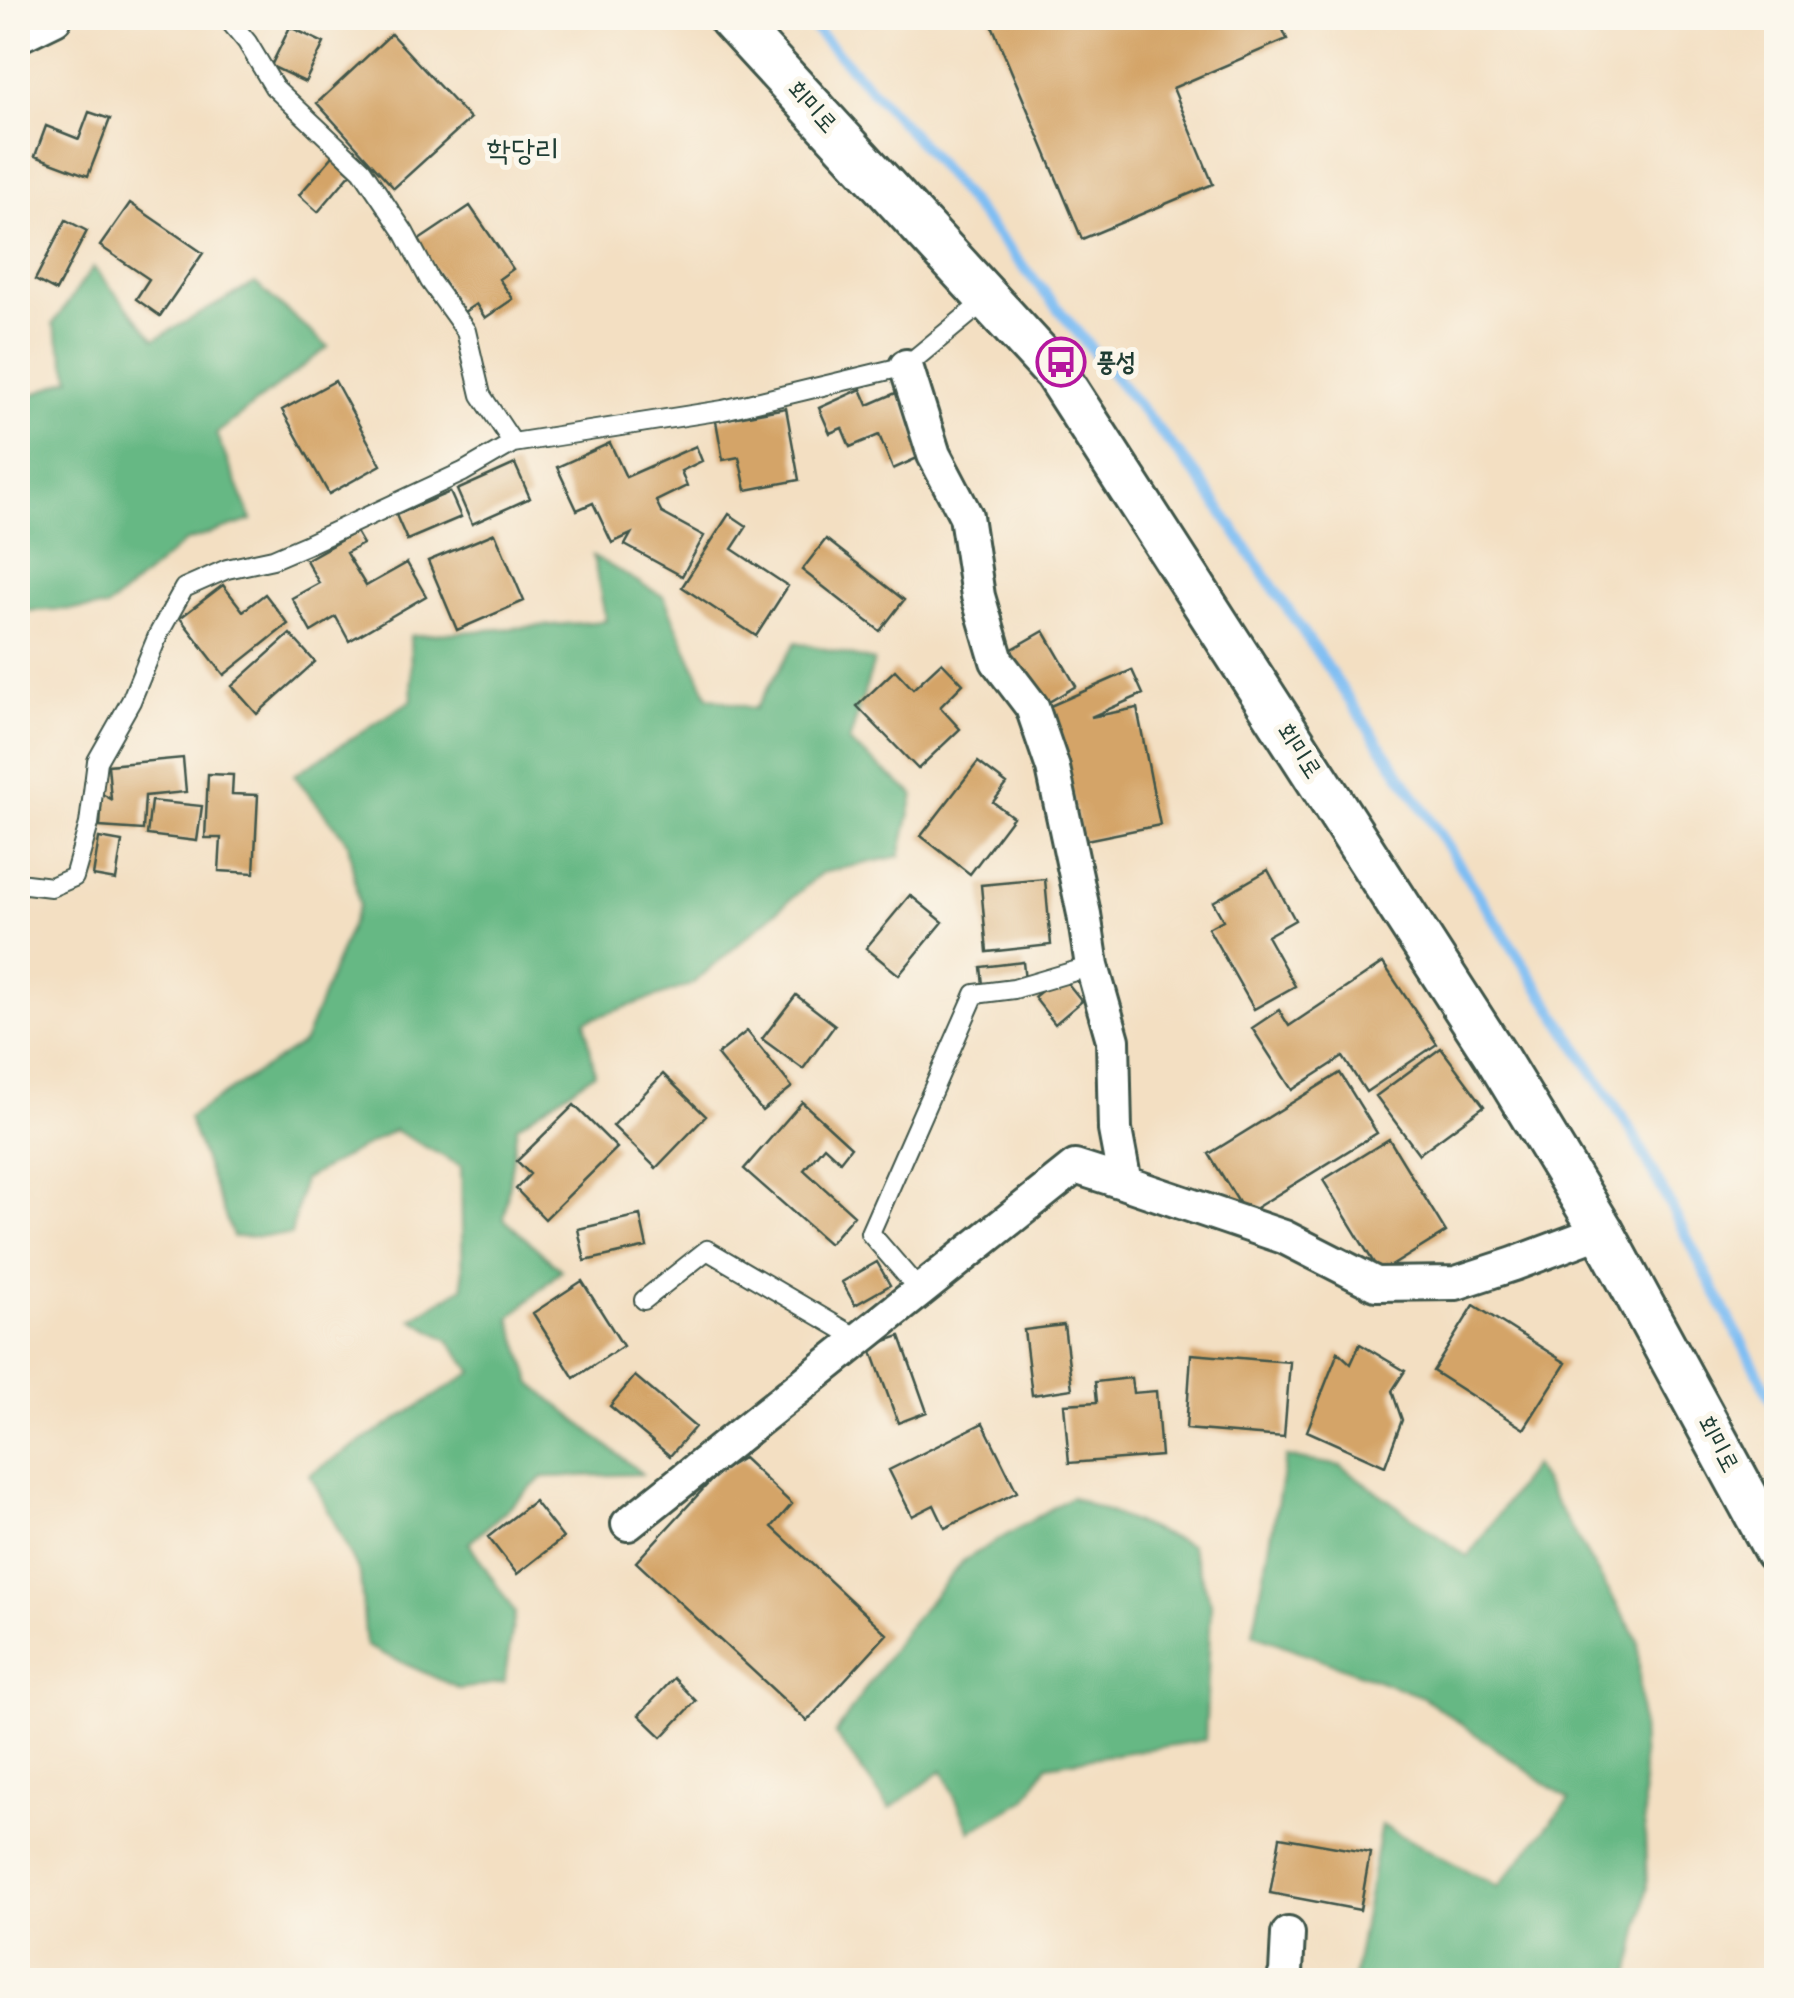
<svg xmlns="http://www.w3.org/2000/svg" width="1794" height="1998" font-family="Pangolin,'Poor Story',sans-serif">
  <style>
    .forest { fill: #66b884; stroke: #427a5c; stroke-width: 2.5 }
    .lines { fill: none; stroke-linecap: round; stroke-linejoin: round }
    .stream { stroke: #7fbef3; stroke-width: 11 }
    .building { fill: #d4a468 }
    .service-casing { stroke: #3f5549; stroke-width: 22 }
    .minor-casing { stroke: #3f5549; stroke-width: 38 }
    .tertiary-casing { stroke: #3f5549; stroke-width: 48 }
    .service { stroke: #fff; stroke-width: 18 }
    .minor { stroke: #fff; stroke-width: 32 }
    .tertiary { stroke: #fff; stroke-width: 42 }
    .labels { text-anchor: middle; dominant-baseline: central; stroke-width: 10; stroke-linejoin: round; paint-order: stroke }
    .street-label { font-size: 25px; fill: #1f3d34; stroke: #fbf7ec }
    .poi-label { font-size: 25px; font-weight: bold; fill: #1f3d34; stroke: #fbf7ec; text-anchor: start }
    .quarter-label { font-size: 30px; fill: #1f3d34; stroke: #fbf7ec }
  </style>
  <rect width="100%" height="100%" fill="#fbf7ec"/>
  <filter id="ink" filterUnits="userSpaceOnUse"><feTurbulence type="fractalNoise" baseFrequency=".01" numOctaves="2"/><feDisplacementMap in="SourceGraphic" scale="20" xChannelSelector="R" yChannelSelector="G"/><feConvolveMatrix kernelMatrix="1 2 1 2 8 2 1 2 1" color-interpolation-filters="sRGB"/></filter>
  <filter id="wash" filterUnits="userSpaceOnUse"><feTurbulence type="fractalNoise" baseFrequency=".0048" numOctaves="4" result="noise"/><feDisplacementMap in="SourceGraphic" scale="40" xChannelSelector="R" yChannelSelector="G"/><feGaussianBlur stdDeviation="2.25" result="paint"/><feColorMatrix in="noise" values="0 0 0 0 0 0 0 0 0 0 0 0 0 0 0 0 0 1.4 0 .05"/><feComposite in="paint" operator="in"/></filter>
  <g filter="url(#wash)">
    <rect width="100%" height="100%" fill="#f3dfc2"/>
    <path class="forest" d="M93 267 155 339 255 283 328 347 216 434 252 520 184 542 107 608 18 611V401L71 378 53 324Z
      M593 556 664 597 708 697 755 709 796 642 874 661 849 742 914 795 900 856 821 873 691 985 585 1021 595 1073 517 1126 504 1219 561 1270 510 1318 532 1384 642 1474 543 1477 469 1543 515 1613 504 1682 460 1689 366 1646 360 1574 310 1474 473 1372 448 1340 412 1319 463 1287 461 1166 394 1130 303 1180 291 1235 233 1237 188 1118 304 1042 359 905 348 842 294 775 412 700 410 636 606 621Z
      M1286 1457 1341 1466 1468 1557 1533 1465 1638 1640 1647 1890 1629 1980H1353L1381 1825 1498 1887 1569 1800 1423 1697 1253 1634Z
      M1071 1497 1190 1545 1211 1603 1205 1740 1047 1765 1026 1799 970 1831 943 1770 890 1809 835 1734 905 1630 963 1561Z"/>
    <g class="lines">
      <path class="stream" d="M805 18 923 146 1201 481 1418 801 1632 1132 1776 1408"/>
    </g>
    <g id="blocks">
      <path class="building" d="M989 18H1278L1287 39 1173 88 1213 184 1082 239Z
        M290 27 324 43 305 82 271 66Z
        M391 34 470 119 394 188 317 103Z
        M89 112 110 119 88 176 35 156 46 126 79 139Z
        M333 156 351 173 318 212 299 195Z
        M130 203 203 253 160 316 136 299 149 279 100 246Z
        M470 206 513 269 499 279 513 299 485 318 476 304 464 312 416 242Z
        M66 220 87 231 56 291 35 280Z
        M335 381 381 465 329 494 282 410Z
        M861 389 868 405 898 392 924 455 893 469 879 435 850 447 842 428 830 433 819 408Z
        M786 408 799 480 746 490 739 457 723 460 716 421Z
        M610 443 626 477 696 446 702 461 681 471 687 486 656 501 662 513 704 536 682 576 625 545 631 534 612 543 593 503 577 510 557 467Z
        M515 464 530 498 472 524 457 490Z
        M450 492 461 517 407 540 396 515Z
        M729 514 747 526 732 549 788 586 756 636 682 587Z
        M356 532 363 544 346 553 366 586 407 563 426 596 349 641 336 617 311 632 292 598 319 583 306 560Z
        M495 533 524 601 457 630 428 561Z
        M826 539 904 600 880 631 802 570Z
        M223 585 243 611 265 594 288 624 224 675 180 618Z
        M1044 631 1076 686 1042 706 1009 651Z
        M290 634 315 662 257 714 232 686Z
        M942 662 963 684 940 707 960 729 918 769 857 706 895 670 913 689Z
        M1132 670 1143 694 1091 717 1137 708 1160 825 1081 841 1059 731 1050 735 1039 711Z
        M183 758 186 792 145 796 143 830 100 827 102 794 111 799 108 765Z
        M978 762 1007 784 993 802 1013 817 970 874 921 836Z
        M208 774 233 775 232 794 258 795 254 873 219 871 221 838H205Z
        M151 801 202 806 197 841 147 835Z
        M99 838 122 842 116 880 93 876Z
        M1268 870 1295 920 1267 936 1295 986 1254 1009 1208 928 1223 920 1213 902Z
        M1045 879 1051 945 987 952 981 885Z
        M910 895 943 922 899 975 866 948Z
        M1023 962 1025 981 983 985 981 967Z
        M1383 963 1437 1044 1366 1092 1343 1057 1292 1090 1252 1028 1279 1010 1289 1026Z
        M1061 975 1082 1001 1055 1024 1034 997Z
        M796 995 835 1025 803 1069 762 1039Z
        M747 1031 792 1087 762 1111 717 1055Z
        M1441 1048 1484 1106 1419 1154 1376 1096Z
        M1340 1073 1377 1133 1246 1214 1209 1154Z
        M663 1074 706 1116 656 1168 613 1126Z
        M802 1102 851 1147 840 1161 824 1146 804 1170 854 1215 829 1244 744 1169Z
        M574 1105 617 1148 545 1219 516 1189 530 1174 517 1161Z
        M1389 1139 1446 1232 1380 1273 1323 1180Z
        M640 1215 647 1247 585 1261 578 1229Z
        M877 1262 890 1285 855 1305 842 1282Z
        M582 1281 623 1346 574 1378 533 1313Z
        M1474 1305 1566 1363 1524 1429 1433 1371Z
        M1064 1325 1072 1389 1032 1395 1024 1330Z
        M900 1336 927 1412 898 1423 870 1346Z
        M1360 1344 1405 1371 1392 1391 1402 1420 1385 1466 1307 1431 1338 1352 1351 1364Z
        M1191 1354 1290 1362 1284 1437 1186 1429Z
        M635 1376 695 1427 670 1456 610 1406Z
        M1131 1378 1133 1393 1156 1391 1161 1456 1069 1463 1064 1404 1097 1402 1095 1382Z
        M983 1423 1017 1492 945 1528 934 1505 912 1516 889 1470Z
        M743 1458 792 1504 772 1527 887 1634 807 1721 636 1562 719 1472Z
        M534 1501 563 1538 517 1574 488 1537Z
        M674 1678 696 1701 662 1737 639 1715Z
        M1280 1837 1370 1853 1360 1910 1270 1893Z"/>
    </g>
  </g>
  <g filter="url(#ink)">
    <use href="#blocks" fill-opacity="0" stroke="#3f5549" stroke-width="2.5"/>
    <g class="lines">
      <g class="service-casing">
        <path id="service" d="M227 18 247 42 274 87 362 170 404 232 430 281 466 331 481 395 513 443
          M18 883 51 887 74 877 89 824 97 761 131 701 159 633 184 588 227 569 273 559 308 544 463 472 513 443 723 410 906 366 987 299
          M920 1291 870 1233 975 994 1014 989 1092 966
          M644 1300 707 1250 859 1339"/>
      </g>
      <g class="minor-casing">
        <path id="minor" d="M18 36 55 18
          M906 366 934 455 966 516 978 596 997 661 1032 707 1053 768 1084 914 1092 966 1113 1040 1115 1130 1125 1183 1284 1237 1376 1284 1456 1283 1514 1264 1602 1231
          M628 1524 1075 1167 1125 1183
          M1283 1980 1286 1973 1288 1934"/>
      </g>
      <g class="tertiary-casing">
        <path id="tertiary" d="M730 18 1055 372 1497 1058 1602 1231 1776 1551"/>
      </g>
      <use href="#service" class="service"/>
      <use href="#minor" class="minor"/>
      <use href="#tertiary" class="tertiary"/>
    </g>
  </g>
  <defs>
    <g id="bus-ring" transform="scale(2.5)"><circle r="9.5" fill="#fbf7ec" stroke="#b5179e" stroke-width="1.5"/><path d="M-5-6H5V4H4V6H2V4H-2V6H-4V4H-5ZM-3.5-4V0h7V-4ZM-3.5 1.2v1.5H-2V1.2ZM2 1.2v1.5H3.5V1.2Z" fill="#b5179e"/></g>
  </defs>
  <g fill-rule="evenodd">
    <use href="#bus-ring" x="1061" y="362"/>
  </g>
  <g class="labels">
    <g class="street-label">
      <text transform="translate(812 107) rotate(48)">회미로</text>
      <text transform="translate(1299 751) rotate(57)">회미로</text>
      <text transform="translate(1718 1444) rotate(62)">회미로</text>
    </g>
    <g class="poi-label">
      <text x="1096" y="362">풍성</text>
    </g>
    <g class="quarter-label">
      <text x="523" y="150">학당리</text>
    </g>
  </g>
  <rect width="1794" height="1998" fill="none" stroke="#fbf7ec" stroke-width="60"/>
</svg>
